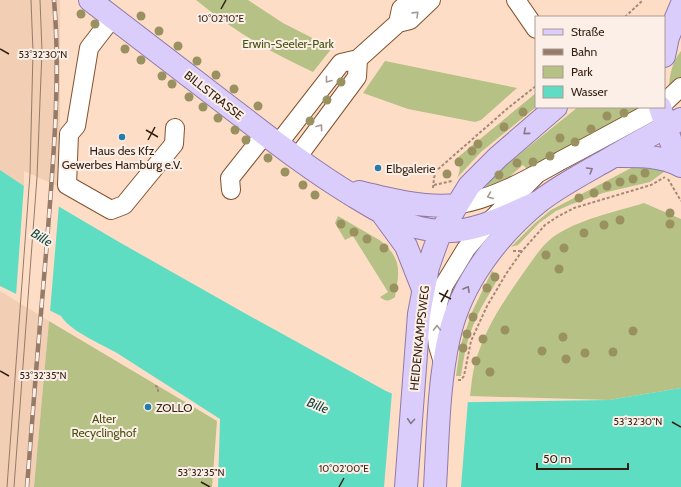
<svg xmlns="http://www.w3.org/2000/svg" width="681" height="487" font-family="Cabin,sans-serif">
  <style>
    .built { fill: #f1ceb4 }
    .green { fill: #b5c185 }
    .water { fill: #5eddc3 }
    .pier { fill: #feddc6 }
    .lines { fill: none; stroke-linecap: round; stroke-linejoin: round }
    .minor-casing { stroke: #82532f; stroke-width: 20 }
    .major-casing { stroke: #907aa8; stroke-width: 24 }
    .path { stroke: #a48975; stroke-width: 2; stroke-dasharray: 3 2; stroke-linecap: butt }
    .minor { stroke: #fff; stroke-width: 18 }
    .major { stroke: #dacdfc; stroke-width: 22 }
    .tram { stroke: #957b68; stroke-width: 1 }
    .rail-casing { stroke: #957b68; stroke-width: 4.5 }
    .rail { stroke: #fbefe8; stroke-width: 3; stroke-dasharray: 9; stroke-linecap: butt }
    .tree { fill: #9a9160 }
    .oneway { stroke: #a39a93 }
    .oneway2 { stroke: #867686 }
    .ticks { fill: none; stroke: #331f10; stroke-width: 1.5 }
    .poi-dot { fill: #257cab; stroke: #fbefe8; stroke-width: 1.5 }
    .labels { text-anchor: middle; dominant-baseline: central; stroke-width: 4; stroke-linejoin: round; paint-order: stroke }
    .park-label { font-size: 12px; fill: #49520d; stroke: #fbefe8 }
    .street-label { font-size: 12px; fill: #331f10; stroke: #fbefe8 }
    .poi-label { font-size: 12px; fill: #331f10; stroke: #fbefe8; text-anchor: start }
    .water-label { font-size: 13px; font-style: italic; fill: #154c41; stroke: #fbefe8 }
    .ticks-label { font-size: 10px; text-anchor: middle; fill: #331f10; stroke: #fbefe8; stroke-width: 4; stroke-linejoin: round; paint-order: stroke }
  </style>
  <rect width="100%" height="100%" fill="#feddc6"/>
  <path class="built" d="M0 0H60V187L24 171V186L0 170Z
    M0 291 49 321 34 487H0Z"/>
  <path class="green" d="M196 0H248L283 23 332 48 313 72C271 53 231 29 196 0Z
    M681 51V82L669 90C669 76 672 62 681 51Z
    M385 61 517 88 481 120 475 122 408 109 363 93Z
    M536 93V107L481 152 457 178C461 170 460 166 457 158Z
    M578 107H644L529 171 523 165 509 177 488 188 486 185 506 165Z
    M635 166 668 169 650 182 603 193 572 204 556 211 539 223 518 245 511 247 534 224 551 210Z
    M644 203 681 219V388L609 400 470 396C472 381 473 365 479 351 489 322 507 296 524 272 533 260 541 246 553 237 579 219 615 212 644 203Z
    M338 216 381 241C403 260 399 272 395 297 390 301 385 302 380 297L388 292 353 236 345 240 335 223Z
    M492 271 499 276C492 291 482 304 476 319 467 338 464 356 461 376H456L460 347 472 312Z
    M49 321 217 421 212 487H34Z"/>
  <path class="water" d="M0 170 24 186 119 242 248 315 386 391 415 403 609 400 681 388V487H218L220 419C186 397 151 375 117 353 101 344 70 331 61 316L0 286Z"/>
  <path class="pier" d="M24 184 59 204 50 312 16 296Z
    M392 392 416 401 468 400 461 487H384Z"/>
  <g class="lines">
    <g class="minor-casing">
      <path id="minor" d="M516 0 536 29
        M113 17 89 48 76 126 69 134 67 185 111 210 124 205 174 144 175 128
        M398 23 401 9 411 0
        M664 103 681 87
        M278 144 341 63 358 59 398 23 410 20 431 0
        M296 159 357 77 358 59
        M231 190 230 178 265 134
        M456 205C493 199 528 179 560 161 594 143 627 125 660 107
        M443 362 438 346 436 329 438 303 444 285 466 249 490 221 538 173"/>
    </g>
    <g class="major-casing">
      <path id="major" d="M90 0C137 36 184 72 232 109 271 139 309 169 352 195 380 212 406 229 440 231 474 234 510 214 540 201
        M664 56 668 37 681 6
        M660 107 671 142 681 162
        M615 156C638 156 660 155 681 166
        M359 192C391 200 423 208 456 205
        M384 216 406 246 423 289
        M406 487 419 314 428 267 435 247 441 231 469 186 498 157 556 107
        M435 487C438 437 438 386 449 337 461 283 498 235 540 201 561 185 584 173 607 160 631 146 656 132 681 119"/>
    </g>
    <path class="path" d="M625 17 643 0
      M668 179 681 201
      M434 185 452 181
      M433 188 434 178 436 171 508 108 536 86
      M513 251H522
      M458 380H461L464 376 471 341 487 306 506 274 522 251 545 225 557 217 574 208 651 185 665 177
      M155 386 158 387V393"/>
    <use href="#minor" class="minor"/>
    <use href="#major" class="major"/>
    <path class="tram" d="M7 487 30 174 33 52 31 0
      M14 487 37 177 42 51 40 0"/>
    <g class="rail-casing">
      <path id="rail" d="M27 487C33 405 40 324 47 242 53 162 61 80 54 0"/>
    </g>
    <use href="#rail" class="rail"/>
  </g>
  <g class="tree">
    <circle cx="81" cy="14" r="4.5"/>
    <circle cx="141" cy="16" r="4.5"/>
    <circle cx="95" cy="24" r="4.5"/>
    <circle cx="159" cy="31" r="4.5"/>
    <circle cx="178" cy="46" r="4.5"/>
    <circle cx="125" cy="49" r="4.5"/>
    <circle cx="141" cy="60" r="4.5"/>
    <circle cx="197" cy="61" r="4.5"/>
    <circle cx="216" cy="75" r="4.5"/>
    <circle cx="162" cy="76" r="4.5"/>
    <circle cx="341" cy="82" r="4.5"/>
    <circle cx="172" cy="84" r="4.5"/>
    <circle cx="234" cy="89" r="4.5"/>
    <circle cx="189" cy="97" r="4.5"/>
    <circle cx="327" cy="100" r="4.5"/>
    <circle cx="258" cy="106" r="4.5"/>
    <circle cx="203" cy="107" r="4.5"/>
    <circle cx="523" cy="112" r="4.5"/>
    <circle cx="624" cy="113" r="4.5"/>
    <circle cx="607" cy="116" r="4.5"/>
    <circle cx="218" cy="118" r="4.5"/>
    <circle cx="310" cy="121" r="4.5"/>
    <circle cx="504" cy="127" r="4.5"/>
    <circle cx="591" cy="129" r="4.5"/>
    <circle cx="235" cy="130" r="4.5"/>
    <circle cx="560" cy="138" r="4.5"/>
    <circle cx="246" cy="140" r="4.5"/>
    <circle cx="575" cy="142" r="4.5"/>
    <circle cx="478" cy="144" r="4.5"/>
    <circle cx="472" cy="151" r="4.5"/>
    <circle cx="550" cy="156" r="4.5"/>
    <circle cx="268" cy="158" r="4.5"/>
    <circle cx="459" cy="162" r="4.5"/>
    <circle cx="533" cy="162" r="4.5"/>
    <circle cx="517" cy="163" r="4.5"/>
    <circle cx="285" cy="172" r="4.5"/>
    <circle cx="645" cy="173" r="4.5"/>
    <circle cx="447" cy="174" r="4.5"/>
    <circle cx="499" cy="175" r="4.5"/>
    <circle cx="633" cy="179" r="4.5"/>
    <circle cx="620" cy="182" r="4.5"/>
    <circle cx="303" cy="185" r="4.5"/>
    <circle cx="607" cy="186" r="4.5"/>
    <circle cx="594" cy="193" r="4.5"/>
    <circle cx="315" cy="195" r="4.5"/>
    <circle cx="579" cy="198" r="4.5"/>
    <circle cx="670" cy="213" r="4.5"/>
    <circle cx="620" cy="220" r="4.5"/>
    <circle cx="341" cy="224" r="4.5"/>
    <circle cx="670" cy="224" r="4.5"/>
    <circle cx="604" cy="225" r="4.5"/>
    <circle cx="354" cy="232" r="4.5"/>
    <circle cx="584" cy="233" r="4.5"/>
    <circle cx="367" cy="239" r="4.5"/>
    <circle cx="384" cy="248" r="4.5"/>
    <circle cx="564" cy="248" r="4.5"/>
    <circle cx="546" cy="255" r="4.5"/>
    <circle cx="559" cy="269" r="4.5"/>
    <circle cx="495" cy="277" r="4.5"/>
    <circle cx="394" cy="288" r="4.5"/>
    <circle cx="487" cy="288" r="4.5"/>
    <circle cx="473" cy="317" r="4.5"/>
    <circle cx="505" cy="330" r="4.5"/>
    <circle cx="633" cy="331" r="4.5"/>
    <circle cx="467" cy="334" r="4.5"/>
    <circle cx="563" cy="337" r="4.5"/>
    <circle cx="483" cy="339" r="4.5"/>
    <circle cx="463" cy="348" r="4.5"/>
    <circle cx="542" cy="351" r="4.5"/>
    <circle cx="613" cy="352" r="4.5"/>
    <circle cx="585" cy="353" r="4.5"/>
    <circle cx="566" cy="359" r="4.5"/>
    <circle cx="476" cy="361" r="4.5"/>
    <circle cx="490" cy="372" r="4.5"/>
  </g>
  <defs><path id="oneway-chevron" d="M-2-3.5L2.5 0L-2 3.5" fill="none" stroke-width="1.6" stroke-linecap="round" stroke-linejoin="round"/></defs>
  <g class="oneway">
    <use href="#oneway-chevron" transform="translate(416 14) rotate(-44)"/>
    <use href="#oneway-chevron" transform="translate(328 80) rotate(128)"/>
    <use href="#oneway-chevron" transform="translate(320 127) rotate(-53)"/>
    <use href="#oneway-chevron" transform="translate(490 196) rotate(158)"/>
    <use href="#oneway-chevron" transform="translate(437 328) rotate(-91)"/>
  </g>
  <g class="oneway2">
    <use href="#oneway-chevron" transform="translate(526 132) rotate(139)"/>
    <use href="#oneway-chevron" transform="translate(590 170) rotate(-30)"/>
    <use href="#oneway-chevron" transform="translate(467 289) rotate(-61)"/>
    <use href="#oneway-chevron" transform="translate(411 421) rotate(94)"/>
  </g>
  <path class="ticks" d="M221 9 226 0M0 49 9 54M146 130 158 137M148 140 155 127M439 293 451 299M441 302 448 290M0 371 9 376M672 422 681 427M201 482 210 487M339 487 344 478"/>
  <g class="poi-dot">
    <circle cx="122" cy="137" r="4"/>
    <circle cx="378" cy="168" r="4"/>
    <circle cx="148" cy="407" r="4"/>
  </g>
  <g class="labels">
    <g class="park-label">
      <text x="288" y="43">Erwin-Seeler-Park</text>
      <text x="104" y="418">Alter<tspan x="104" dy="14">Recyclinghof</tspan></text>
    </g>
    <g class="street-label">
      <text transform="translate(214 95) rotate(38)">BILLSTRASSE</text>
      <text transform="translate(419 338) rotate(-84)">HEIDENKAMPSWEG</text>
    </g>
    <g class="poi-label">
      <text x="122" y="150" text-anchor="middle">Haus des Kfz<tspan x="122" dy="14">Gewerbes Hamburg e.V.</tspan></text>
      <text x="386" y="168">Elbgalerie</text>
      <text x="156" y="407">ZOLLO</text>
    </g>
    <g class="water-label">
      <text transform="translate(42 237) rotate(32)">Bille</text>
      <text transform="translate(318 405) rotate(22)">Bille</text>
    </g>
  </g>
  <g class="ticks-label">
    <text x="221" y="22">10°02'10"E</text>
    <text x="43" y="58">53°32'30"N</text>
    <text x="43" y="379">53°32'35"N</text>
    <text x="638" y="425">53°32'30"N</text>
    <text x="344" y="472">10°02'00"E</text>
    <text x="201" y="476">53°32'35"N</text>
  </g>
  <rect x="535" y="16" width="130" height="92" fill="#fbefe8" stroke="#ab9c92"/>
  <rect x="543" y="29" width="20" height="6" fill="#dacdfc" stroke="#ab9c92"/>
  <text x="571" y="36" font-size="12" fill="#331f10">Straße</text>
  <rect x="543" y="49" width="20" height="6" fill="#957b68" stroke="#ab9c92"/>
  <text x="571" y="56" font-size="12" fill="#331f10">Bahn</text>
  <rect x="543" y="66" width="20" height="12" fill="#b5c185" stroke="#ab9c92"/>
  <text x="571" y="76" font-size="12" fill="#331f10">Park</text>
  <rect x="543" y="86" width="20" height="12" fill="#5eddc3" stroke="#ab9c92"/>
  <text x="571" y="96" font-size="12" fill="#331f10">Wasser</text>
  <path d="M537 463v6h91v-6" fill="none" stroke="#331f10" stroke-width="2"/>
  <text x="543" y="463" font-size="12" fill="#331f10" stroke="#fbefe8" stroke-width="3" paint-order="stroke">50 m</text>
</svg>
